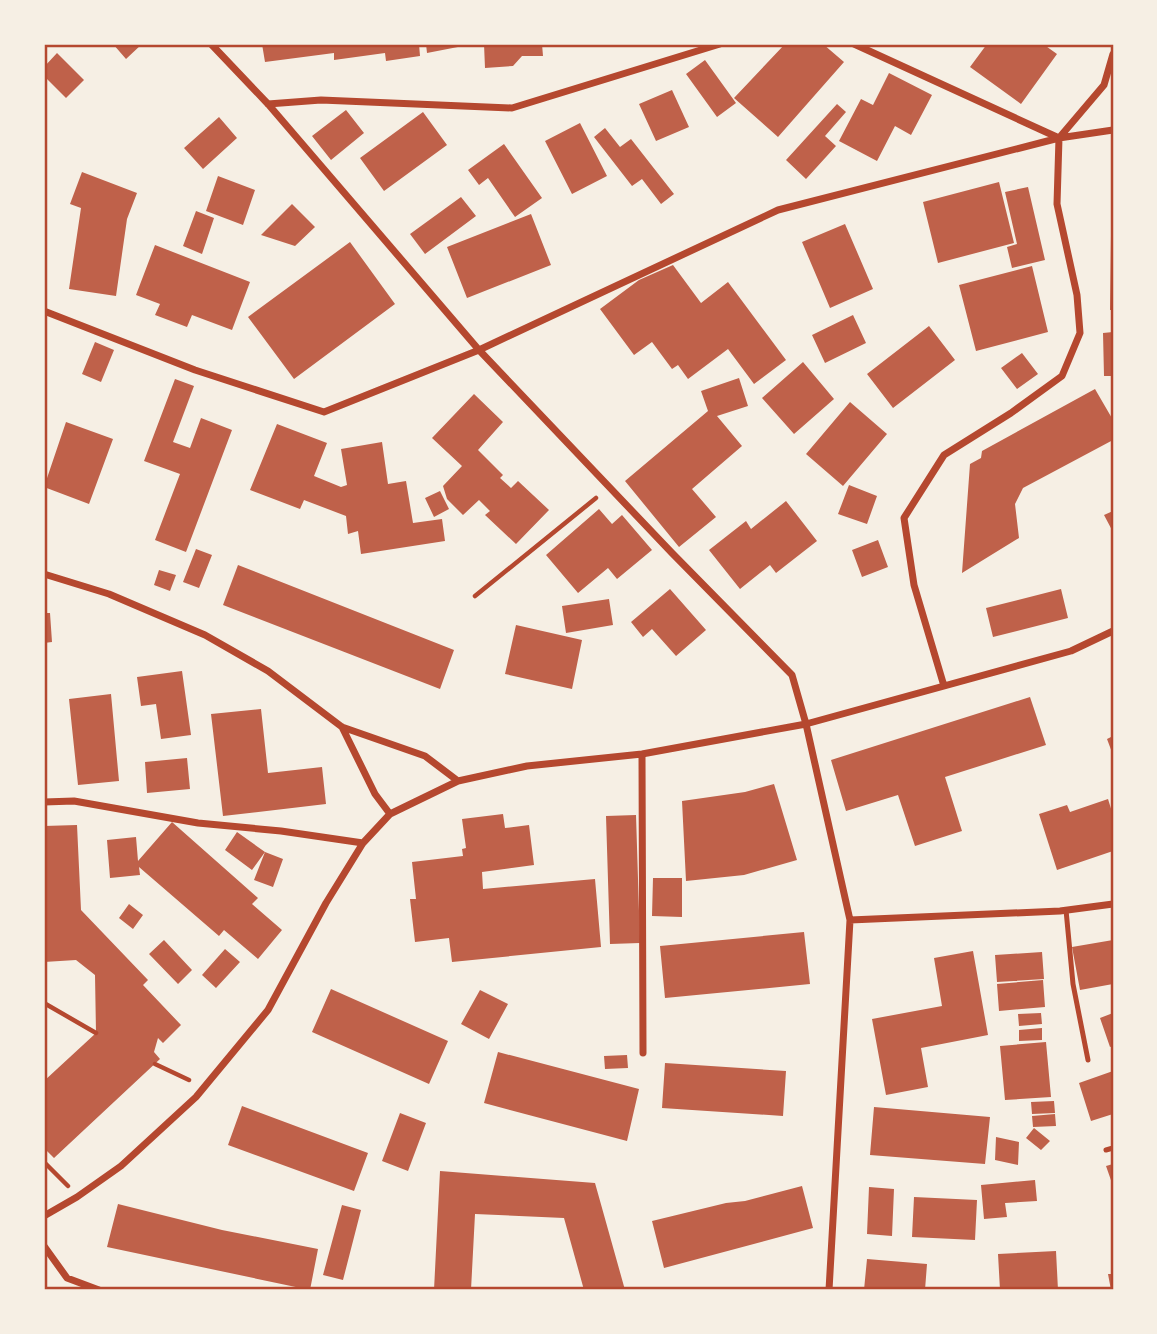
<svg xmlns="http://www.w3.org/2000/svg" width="1157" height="1334" font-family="Commissioner,sans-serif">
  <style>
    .building { fill: #bf614a }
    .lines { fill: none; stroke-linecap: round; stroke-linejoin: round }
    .path { stroke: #b5482f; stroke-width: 4.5 }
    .service { stroke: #b5482f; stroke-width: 5 }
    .minor { stroke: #b5482f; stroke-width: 7 }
    .neatline { fill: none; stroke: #b5482f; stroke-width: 2.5 }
  </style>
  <rect width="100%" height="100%" fill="#f6efe4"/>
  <path class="building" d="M113 44H142L126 59Z
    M262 44H419L420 56 386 61 385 53 334 60V53L265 62Z
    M426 44H462L463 46 427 53Z
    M484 44H542L543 56H522L513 66 485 68Z
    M785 44H823L844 62 778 137 734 98Z
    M987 44H1043L1057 54 1021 104 970 67Z
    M57 53 84 80 66 98 44 76V67Z
    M705 60 736 103 717 117 686 74Z
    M889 73 932 95 911 135 895 126 877 161 839 141 861 99 873 105Z
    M672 90 689 127 656 141 639 104Z
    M837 104 846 112 825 136 836 146 806 179 786 160Z
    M346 110 364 133 331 160 312 136Z
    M423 112 447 145 384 191 360 158Z
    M219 117 237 138 203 169 184 148Z
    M580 123 607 176 572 194 545 141Z
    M605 128 620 147 631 139 674 194 661 204 642 179 632 186 594 137Z
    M504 144 542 198 515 217 488 178 479 185 468 170Z
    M82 172 137 193 127 219 116 296 69 289 81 208 70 204Z
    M218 176 255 190 243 225 206 211Z
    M999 182 1014 243 938 263 923 202Z
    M1028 187 1045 260 1012 268 1007 247 1017 244 1005 192Z
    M461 197 476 216 425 254 410 234Z
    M292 204 315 227 295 246 261 235Z
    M196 211 214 218 202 254 183 246Z
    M531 214 551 265 467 298 447 247Z
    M845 224 873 289 830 308 802 242Z
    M1111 236H1113V310H1110Z
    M350 242 395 304 294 379 248 317Z
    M155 245 250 282 232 330 192 315 187 327 155 315 160 304 136 295Z
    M673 265 701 303 728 282 786 360 754 384 728 349 688 379 678 365 672 369 652 342 634 355 600 309 639 280Z
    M1032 266 1048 332 976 351 959 285Z
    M853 315 866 343 825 363 812 335Z
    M929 326 955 360 893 408 867 374Z
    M1113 332V376H1104L1103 333Z
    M95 342 114 350 101 382 82 374Z
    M1022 353 1038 374 1017 389 1001 368Z
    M803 362 834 399 794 434 762 398Z
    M739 378 748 406 717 416 742 446 692 489 716 517 679 547 625 481 708 411 701 391Z
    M175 379 194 386 173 442 190 448 201 418 232 430 186 552 155 540 180 474 144 461Z
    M1095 389 1113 420V440L1023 488 1015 504 1019 538 962 573 970 464 981 458 982 451Z
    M474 394 503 422 478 450 503 475 500 478 511 488 518 481 549 510 516 544 485 515 490 511 479 500 463 515 447 499 443 486 462 466 432 438Z
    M850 402 887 434 843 486 806 454Z
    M66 422 113 439 89 504 44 487Z
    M277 424 327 443 314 476 341 487 347 485 341 449 382 442 388 484 406 481 413 523 442 519 445 541 361 554 358 531 348 534 346 516 304 500 300 509 250 490Z
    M849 485 877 496 867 524 838 514Z
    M440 491 449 509 434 517 425 498Z
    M786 501 817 541 776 573 770 565 740 589 709 550 746 521 751 529Z
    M599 509 612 524 622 515 652 550 617 579 608 568 578 593 546 555Z
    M1113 511V532L1104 515Z
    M878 540 888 567 862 577 852 550Z
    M196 549 212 555 199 588 183 582Z
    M238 565 454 650 440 689 223 605Z
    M159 570 176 575 170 591 154 585Z
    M670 589 706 630 676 656 652 629 643 637 631 622Z
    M1061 589 1068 618 993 637 986 608Z
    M609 599 613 625 566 633 562 606Z
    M44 613H50L52 642 44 643Z
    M516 625 582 640 572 689 505 674Z
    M182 671 191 735 161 739 156 704 141 706 137 677Z
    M111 694 119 781 78 785 69 699Z
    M1030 697 1046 745 945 777 962 831 915 846 898 795 846 811 831 760Z
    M261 709 268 773 322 767 326 804 223 816 211 714Z
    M1113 736V755L1107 739Z
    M187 758 190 789 147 793 145 762Z
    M774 784 797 860 744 875 686 881 682 801 745 792Z
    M1108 799 1113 815V851L1057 870 1039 814 1067 805 1070 812Z
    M503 814 505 828 529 825 534 865 482 872 483 889 595 879 601 947 452 962 449 938 415 942 410 899H416L412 862 463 856 462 849 466 848 462 819Z
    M636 815 640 943 610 944 606 816Z
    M172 822 258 898 252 904 282 930 258 959 224 930 219 936 139 867 140 875 110 878 107 840 136 837 138 861Z
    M77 825 81 910 148 980 143 985 181 1025 163 1043 158 1038 154 1052 160 1059 54 1158 44 1148V1081L96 1033 95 975 76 960 44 962V826Z
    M237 832 265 852 283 859 273 887 254 880 265 852 252 870 225 850Z
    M653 878H682V917L652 916Z
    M129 904 143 915 133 929 119 918Z
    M804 932 810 984 665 998 660 946Z
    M164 940 192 970 178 984 149 954Z
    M1113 940V984L1080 990 1072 947Z
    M225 949 240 962 216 988 202 975Z
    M973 951 988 1035 921 1048 928 1087 886 1095 872 1019 942 1006 934 958Z
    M1042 952 1044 979 997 982 995 955Z
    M1043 980 1045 1007 999 1011 997 984Z
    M331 989 448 1041 429 1084 312 1032Z
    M480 990 508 1004 489 1039 461 1024Z
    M1041 1013 1042 1024 1019 1026 1018 1014Z
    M1113 1013V1046L1110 1047 1100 1018Z
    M1042 1028V1040L1019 1041V1030Z
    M1046 1042 1051 1097 1005 1100 1000 1046Z
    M498 1052 639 1089 627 1141 484 1103Z
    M627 1055 628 1068 605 1069 604 1056Z
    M665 1063 786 1071 783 1116 662 1108Z
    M1113 1071V1114L1091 1121 1079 1083Z
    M1054 1101 1055 1113 1032 1114 1031 1102Z
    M242 1106 368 1153 354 1191 228 1145Z
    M874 1107 990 1117 985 1164 870 1155Z
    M400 1113 426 1123 408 1171 382 1161Z
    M1055 1114 1056 1126 1033 1127 1032 1116Z
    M1034 1128 1050 1141 1041 1150 1026 1138Z
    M996 1137 1019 1142 1018 1165 995 1160Z
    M1113 1164V1186L1106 1166Z
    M440 1171 595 1183 625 1290H584L564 1218 475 1214 471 1290H434Z
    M1035 1180 1037 1201 1005 1203 1007 1217 984 1219 981 1185Z
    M802 1186 813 1228 664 1268 652 1221 726 1203 745 1201Z
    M869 1187 894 1189 892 1236 867 1234Z
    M914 1197 977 1200 975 1240 912 1237Z
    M118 1204 222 1230 318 1249 310 1290 107 1247Z
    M342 1205 361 1210 343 1280 323 1275Z
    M1056 1251 1058 1290H1000L998 1254Z
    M867 1259 927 1264 925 1290H864Z
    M1108 1274H1113V1290H1111Z"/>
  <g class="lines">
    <path class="path" d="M475 596 596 498
      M44 1003 96 1033
      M155 1064 189 1080
      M44 1162 68 1186"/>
    <path class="service" d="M1066 910 1073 984 1088 1060
      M1106 1150 1113 1148"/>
    <path class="minor" d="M211 44 268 104 479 350 672 553 792 675 806 724 850 920 829 1290
      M854 44 1059 138 1057 204 1077 295 1080 333 1062 376 1011 413 944 455 904 518 914 585 944 686
      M268 104 321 100 512 108 720 44
      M1059 138 1104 85 1113 54
      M44 311 195 370 324 412 479 350 778 210 1059 138 1113 130
      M44 574 109 594 205 635 268 671 342 727 425 756 458 781
      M342 727 375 794 390 814
      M642 754 643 1053
      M44 802 74 801 198 823 281 831 363 843
      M850 920 1060 911 1113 904
      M44 1216 77 1197 121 1166 196 1097 268 1010 326 903 363 843 390 814 458 781 527 766 642 754 806 724 1071 651 1113 631
      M44 1246 67 1278 99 1290"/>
  </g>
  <rect width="1157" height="1334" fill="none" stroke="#f6efe4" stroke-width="91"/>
  <rect x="46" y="46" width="1066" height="1242" class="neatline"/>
</svg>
